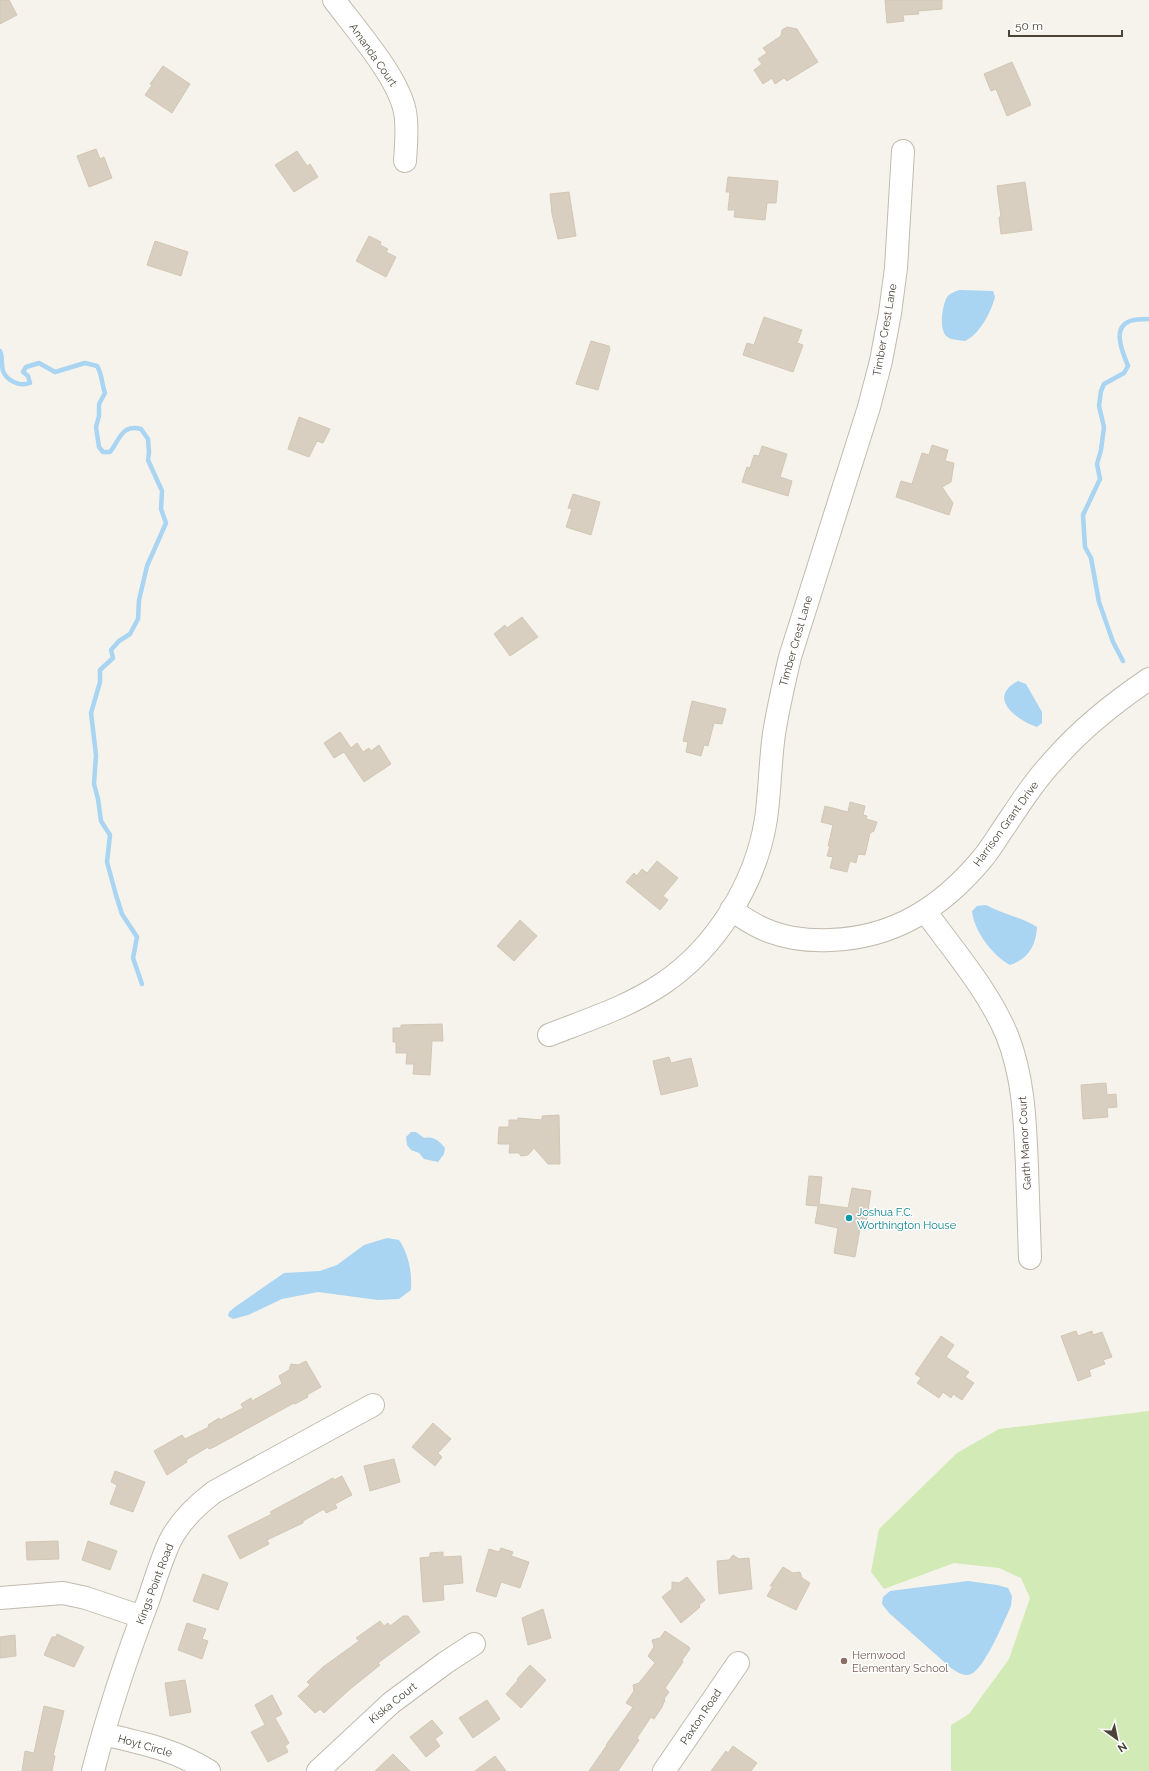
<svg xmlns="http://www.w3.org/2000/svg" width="1149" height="1771" font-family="Raleway,sans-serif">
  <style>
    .green { fill: #d2eab5 }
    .water { fill: #a9d4f2 }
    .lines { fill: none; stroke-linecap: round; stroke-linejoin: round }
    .stream { stroke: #a9d4f2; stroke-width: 4.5 }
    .building { fill: #d8cfc1; stroke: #d3c7b4 }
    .minor-casing { stroke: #c2bbae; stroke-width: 24 }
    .minor { stroke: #fff; stroke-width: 22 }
    .culture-dot { fill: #0f9aa8; stroke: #fff; stroke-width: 1.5 }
    .education-dot { fill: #8d6e63; stroke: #fff; stroke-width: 1.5 }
    .labels { text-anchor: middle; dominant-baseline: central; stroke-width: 3; stroke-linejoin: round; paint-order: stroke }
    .street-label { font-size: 11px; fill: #4b4439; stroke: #fff }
    .culture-label { font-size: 11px; fill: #0d838f; stroke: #fff; text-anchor: start }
    .education-label { font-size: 11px; fill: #785e54; stroke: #fff; text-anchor: start }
  </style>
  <rect width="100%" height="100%" fill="#f6f3ec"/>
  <path class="green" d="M1149 1411V1771H951V1725L969 1714 1009 1659 1030 1598 1021 1578 999 1568 954 1563 884 1589 871 1572 879 1529 957 1453 999 1429Z"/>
  <path class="water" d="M959 290 993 291 995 297C991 312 980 334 965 341 960 340 953 340 949 338 938 333 942 308 946 299 948 294 954 292 959 290Z
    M1018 681 1026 684 1042 712V723L1037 727C1017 720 986 698 1018 681Z
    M986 905C1002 914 1021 917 1037 927 1036 946 1028 959 1010 965 992 955 974 931 972 911L977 906Z
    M411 1132H416L424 1138C434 1136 439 1141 445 1148L444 1154 438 1162 424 1159 419 1153 411 1150 407 1145 406 1137Z
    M387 1238 399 1240C409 1255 412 1272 411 1290L399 1299 378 1300 318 1292 282 1299 248 1315 233 1319 228 1316 229 1312 235 1307 284 1273 320 1271 337 1265 364 1245Z
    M968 1581 997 1585 1008 1588 1012 1596 1011 1606C1004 1621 985 1668 971 1674 964 1677 957 1672 951 1668L889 1613 882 1604 883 1597 890 1591Z"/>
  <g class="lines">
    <path class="stream" d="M0 351C3 357 1 364 3 371 7 381 20 387 30 383L28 376 23 372 26 367 39 363 55 372 85 363 97 366C103 376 101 383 105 393L99 404V416L96 427 99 447 103 452H110C120 439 122 424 141 429L148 439 149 452 148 460 162 491 161 509 166 523 147 566 139 600 138 619 130 634 119 641 111 650 113 658 100 670V682L91 713 96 755 94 784 98 799 101 821 110 835 107 862 116 895 122 914 137 937 133 958 142 984
      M1123 661 1113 642 1099 602 1091 558 1085 547 1083 515 1100 479 1097 464 1101 450 1104 427 1099 406 1101 391 1104 384 1124 373 1128 366C1123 353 1111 328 1130 321 1135 319 1144 319 1149 319"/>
  </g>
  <path class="building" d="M0 0H9L17 15 0 24Z
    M885 0H942V9L918 11 919 14 903 15 904 21 887 23Z
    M787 27 797 29 818 62 787 81 784 78 775 84 772 78 763 84 754 70 762 64 758 59 767 53 763 48 781 36 782 30Z
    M1012 62 1031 105 1007 116 996 89 991 91 984 74Z
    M163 66 190 84 172 113 145 95 152 85 150 84Z
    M96 149 100 159 104 157 112 178 89 187 77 156Z
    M297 151 307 166 310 164 318 177 294 192 275 165Z
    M728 177 778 181 776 203H767L765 220 734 217 735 210H728L730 192H726Z
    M1025 182 1032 230 1001 234 999 217H1001L997 186Z
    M569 192 576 236 558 239 552 214 550 194Z
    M369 236 381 242 380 245 388 249 386 252 396 257 386 277 356 261Z
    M155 241 188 252 181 276 147 265Z
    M764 317 802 330 797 343 803 345 793 372 743 355 747 343 754 345Z
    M591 341 609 346 610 349 598 390 576 384Z
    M299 417 330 429 323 443 317 441 309 457 288 449Z
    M932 445 948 450 945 461 954 463 951 482 942 487 953 503 949 515 896 497 901 481 912 484 922 453 929 455Z
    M762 446 787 454 780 477 792 481 788 496 742 482 747 467 750 468 754 455 759 456Z
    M573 494 600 502 591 535 566 527 572 509 568 508Z
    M522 617 538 637 510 656 494 634 505 625 507 628Z
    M692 701 726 709 722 724 714 723 708 746 704 745 701 756 686 752 688 742 683 741Z
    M340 732 351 748 357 743 363 752 369 748 371 751 379 745 391 764 364 782 344 752 334 758 324 743Z
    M850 802 865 806 863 815 867 816 866 819 877 822 874 831 870 833 865 855 858 854 856 863 850 861 847 872 830 868 833 857 827 856 830 846H828L833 825 821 822 825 806 848 812Z
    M657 861 678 878 663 896 668 900 660 910 626 882 634 873 637 876 642 869 647 873Z
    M520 920 537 936 514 961 497 946Z
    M442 1024 443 1041H432L430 1075 413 1074 414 1064H406L407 1053H396V1042H393V1028H401V1025Z
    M669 1057 671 1063 691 1058 698 1086 661 1095 653 1061Z
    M1106 1083 1107 1095 1116 1094 1117 1107 1107 1108 1108 1117 1083 1119 1081 1085Z
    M559 1115 560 1164H548L534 1148 528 1155 521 1156 519 1153H509L510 1144H498L499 1127H509V1120H518V1118L542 1120V1116Z
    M809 1176 822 1177 819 1204 848 1208 852 1188 871 1191 865 1230 860 1229 855 1257 834 1253 838 1228 815 1223 818 1206 806 1205Z
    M1076 1331 1078 1336 1092 1331 1093 1335 1102 1332 1112 1357 1103 1360 1105 1364 1089 1370 1091 1376 1078 1381 1061 1336Z
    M941 1336 954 1345 946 1357 969 1372 965 1377 974 1383 962 1400 953 1394 951 1398 943 1392 939 1398 917 1383 921 1378 915 1374Z
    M306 1361 321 1387 307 1395 308 1397 295 1404 294 1403 214 1447 209 1449 208 1447 186 1460 187 1462 167 1475 154 1451 182 1435 185 1439 209 1427 208 1425 219 1418 220 1420 243 1408 241 1404 251 1398 252 1401 282 1384 279 1376 289 1370 291 1364 298 1365Z
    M433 1423 451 1439 438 1453 442 1457 435 1466 412 1447Z
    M394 1459 400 1482 370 1491 364 1466Z
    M115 1471 145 1482 133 1512 110 1504 117 1485 111 1482Z
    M342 1476 352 1495 335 1504 337 1508 326 1513 324 1509 303 1521V1523L267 1540 269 1544 240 1559 228 1536 272 1514 270 1512 333 1478 334 1480Z
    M58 1541 59 1559 27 1560 26 1542Z
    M88 1541 117 1551 110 1570 82 1560Z
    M501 1548 513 1552 511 1556 529 1562 520 1588 501 1582 496 1597 476 1591 489 1549 499 1552Z
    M443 1552V1557L461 1556 463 1583 443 1585 444 1600 423 1602 420 1558 430 1557V1553Z
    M733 1555 739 1559 749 1558 752 1589 719 1594 717 1561 729 1560Z
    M783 1567 793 1573 800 1572 802 1578 810 1583 796 1610 767 1596 773 1586H770Z
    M203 1574 228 1583 218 1610 193 1601Z
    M687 1577 705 1600 699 1605 700 1607 693 1613 681 1623 662 1597 672 1589V1582L679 1583Z
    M543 1609 551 1638 528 1645 522 1618Z
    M403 1616H408L420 1632 378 1663 380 1665 349 1690 324 1713 320 1709 315 1713 298 1696 310 1685 307 1682 323 1667 359 1641 356 1638 380 1621 384 1626 388 1623 390 1626Z
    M187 1623 206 1629 202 1639 208 1641 202 1659 178 1650Z
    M665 1631 689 1647 690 1649 682 1660 683 1662 665 1688 669 1692 664 1699 665 1700 662 1707 654 1719 651 1717 637 1738 639 1740 618 1771H589L607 1745H606L633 1707 626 1703 634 1691 633 1685 639 1683 655 1663 648 1656 654 1647 652 1640 660 1638Z
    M57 1634 84 1647 74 1667 44 1655 52 1637H56Z
    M15 1635 16 1656 0 1658V1637Z
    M530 1665 546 1680 521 1708 506 1694 518 1680 517 1679Z
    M185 1680 191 1712 170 1716 165 1683Z
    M272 1695 282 1714 275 1718 289 1743 285 1746 288 1752 268 1762 251 1732 265 1725 255 1705Z
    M487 1700 500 1719 473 1738 459 1718Z
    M44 1706 64 1711 53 1756H55L52 1771H22L25 1751 34 1753Z
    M432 1720 443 1733 435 1739 440 1746 426 1757 410 1737Z
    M733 1746 757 1763 751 1771H711L726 1751 728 1753Z
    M393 1754 410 1771H375Z
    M495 1756 506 1771H475Z"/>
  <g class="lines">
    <g class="minor-casing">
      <path id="minor" d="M334 0C355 28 399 78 405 112 408 127 406 145 405 161
        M731 910C744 918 756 927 771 932 790 939 810 941 830 940 894 938 942 907 982 859 989 851 995 841 1001 832 1018 807 1034 781 1055 759 1082 728 1115 702 1149 679
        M925 911C954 951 988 990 1007 1035 1024 1078 1025 1122 1027 1167 1028 1197 1029 1228 1030 1258
        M549 1035C587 1020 628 1007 662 984 716 948 756 883 766 819 770 791 770 762 774 734 778 708 784 683 790 657L869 407 881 361 890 313 896 268 903 151
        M0 1598 63 1593 86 1598 142 1617
        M103 1734C141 1743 174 1749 209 1771
        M93 1771C108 1713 127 1656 148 1601 155 1581 161 1560 170 1541 180 1521 197 1505 214 1492L373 1405
        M318 1771 391 1703 445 1663 474 1644
        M664 1771 738 1663"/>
    </g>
    <use href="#minor" class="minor"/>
  </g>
  <circle class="culture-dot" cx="849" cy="1218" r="4"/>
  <circle class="education-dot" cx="844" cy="1661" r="4"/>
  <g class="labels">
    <g class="street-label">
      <text transform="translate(373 55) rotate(55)">Amanda Court</text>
      <text transform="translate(885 330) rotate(-80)">Timber Crest Lane</text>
      <text transform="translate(796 641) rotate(-74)">Timber Crest Lane</text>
      <text transform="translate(1006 824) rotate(-54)">Harrison Grant Drive</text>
      <text transform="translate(1025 1143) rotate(-93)">Garth Manor Court</text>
      <text transform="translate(155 1584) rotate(-69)">Kings Point Road</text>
      <text transform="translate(393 1703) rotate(-39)">Kiska Court</text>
      <text transform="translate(701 1717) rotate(-56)">Paxton Road</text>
      <text transform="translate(145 1746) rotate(16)">Hoyt Circle</text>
    </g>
    <g class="culture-label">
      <text x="857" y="1212">Joshua F.C.<tspan x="857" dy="13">Worthington House</tspan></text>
    </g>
    <g class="education-label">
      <text x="852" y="1655">Hernwood<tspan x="852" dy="13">Elementary School</tspan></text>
    </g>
  </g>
  <g transform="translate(1117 1739) rotate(147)" stroke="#ffffff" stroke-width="3" paint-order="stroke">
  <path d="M0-3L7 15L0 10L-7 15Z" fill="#4b4439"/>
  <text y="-6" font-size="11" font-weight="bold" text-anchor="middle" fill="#4b4439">N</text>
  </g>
  <path d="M1009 30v6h113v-6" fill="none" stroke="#4b4439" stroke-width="2"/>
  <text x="1015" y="30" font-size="12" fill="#4b4439" stroke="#ffffff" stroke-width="3" paint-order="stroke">50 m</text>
</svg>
